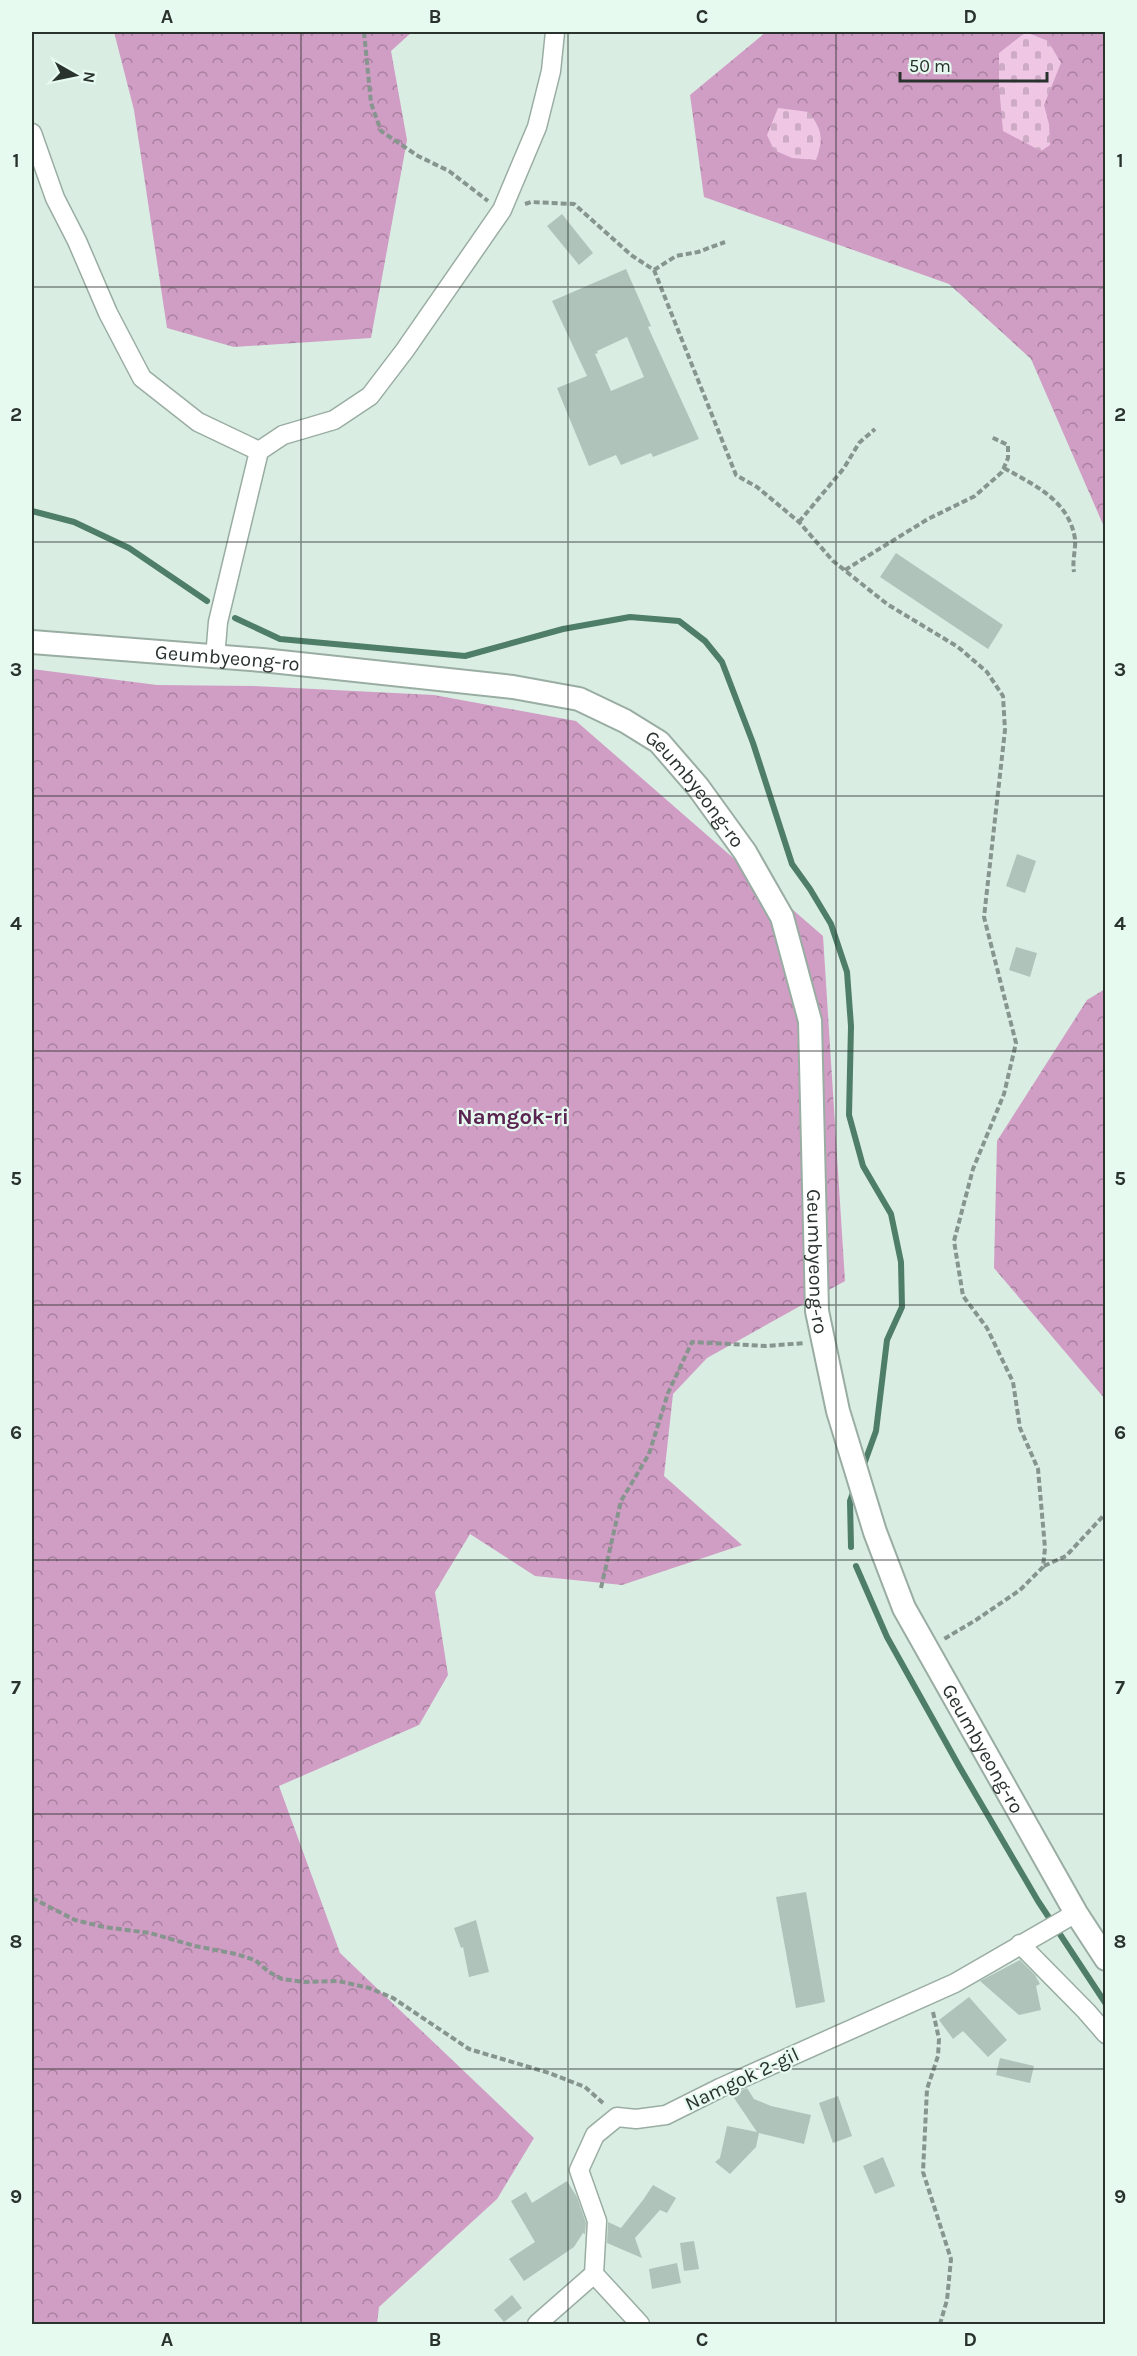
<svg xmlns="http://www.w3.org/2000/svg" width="1137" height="2356" font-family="Karla,sans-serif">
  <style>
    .forest { fill: url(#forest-crowns) }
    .cemetery { fill: url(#cemetery-stones) }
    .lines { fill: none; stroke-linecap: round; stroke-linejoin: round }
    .stream { stroke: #4e7d68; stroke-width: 6 }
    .building { fill: #b0c3ba; fill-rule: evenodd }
    .minor-casing { stroke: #9aada3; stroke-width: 21 }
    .tertiary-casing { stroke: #9aada3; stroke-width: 26 }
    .path { stroke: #86958e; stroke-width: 4; stroke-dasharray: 6 3; stroke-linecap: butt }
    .minor { stroke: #fff; stroke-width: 18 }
    .tertiary { stroke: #fff; stroke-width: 22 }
    .grid { fill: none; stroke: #2a322e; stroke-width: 1.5; stroke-opacity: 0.55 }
    .labels { text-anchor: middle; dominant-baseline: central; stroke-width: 4.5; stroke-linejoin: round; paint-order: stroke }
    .street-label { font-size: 20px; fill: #2a322e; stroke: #e6faf0 }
    .quarter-label { font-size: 22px; font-weight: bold; fill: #5a2450; stroke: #e6faf0 }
    .neatline { fill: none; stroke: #2a322e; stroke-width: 2 }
    .grid-label { font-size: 20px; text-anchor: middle; font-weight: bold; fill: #2a322e }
  </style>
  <defs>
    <pattern id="forest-crowns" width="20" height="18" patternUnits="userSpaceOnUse" patternTransform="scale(1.5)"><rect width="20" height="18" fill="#d09dc4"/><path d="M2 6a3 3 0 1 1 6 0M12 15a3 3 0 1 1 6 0" fill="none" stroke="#a981a0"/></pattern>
    <pattern id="cemetery-stones" width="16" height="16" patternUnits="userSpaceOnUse" patternTransform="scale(1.5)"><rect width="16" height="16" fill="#efc7e5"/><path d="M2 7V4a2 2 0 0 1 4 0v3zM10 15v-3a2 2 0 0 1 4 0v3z" fill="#cdabc5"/></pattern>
  </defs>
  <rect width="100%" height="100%" fill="#d9ede3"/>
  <path class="forest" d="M114 32H412L391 51 407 140 371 338 234 347 167 328 134 110Z
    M766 32H1105V529L1031 359 949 284 704 197 690 95Z
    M32 669 157 685 253 686 434 695 576 721 823 936 845 1281 707 1358 673 1394 664 1476 742 1545 622 1585 535 1576 470 1534 435 1592 448 1675 419 1725 279 1786 340 1953 534 2138 497 2199 379 2307 377 2324H32Z
    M1105 989V1399L994 1268 997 1141 1087 1000Z"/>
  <path class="cemetery" d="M1026 32 1048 41 1061 63 1044 105 1049 124 1050 145 1041 151 1003 131 999 86V53Z
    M778 108 809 112C822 130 824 139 816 160L792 158 774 150 767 135Z"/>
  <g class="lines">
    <path class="stream" d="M32 511 74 522 129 548 207 601
      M235 618 280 639 465 656 563 629 630 617 679 621 705 641 722 662 753 743 792 864 810 889 831 924 847 972 851 1026 849 1115 863 1166 891 1214 901 1262 902 1307 887 1340 876 1431 863 1467
      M851 1547 850 1501 854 1490
      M856 1566 887 1637 959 1766 1038 1901 1106 2004"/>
  </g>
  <path class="building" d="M562 214 593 253 579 265 547 226Z
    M626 269 651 326 648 327 699 439 653 457 651 453 621 465 616 455 589 466 557 388 587 376 552 301ZM627 337 644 377 611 391 595 354 598 353 597 351Z
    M896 553 1003 625 988 649 880 577Z
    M1017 854 1036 861 1025 893 1006 886Z
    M1016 947 1037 953 1030 977 1009 970Z
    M806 1892 825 2002 796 2008 776 1897Z
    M476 1920 489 1972 469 1977 463 1947 461 1948 454 1928Z
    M1020 1960 1035 1975 1040 1984 1036 1986 1041 2010 1019 2015 980 1981Z
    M969 1997 1007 2040 988 2057 963 2031 953 2039 939 2020Z
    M1000 2058 1034 2066 1030 2083 996 2075Z
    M747 2088 754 2099 771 2106 811 2115 804 2144 759 2133 756 2147 730 2174 715 2162 720 2158 727 2126 757 2132 732 2095Z
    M838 2096 852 2136 833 2143 819 2103Z
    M883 2157 895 2186 875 2194 863 2166Z
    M567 2181 577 2197 586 2223 585 2234 583 2233 574 2247 524 2281 509 2259 535 2242 511 2201 526 2192 532 2203Z
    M653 2185 676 2198 667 2213 660 2210 635 2238 642 2258 607 2243 608 2222 621 2228 643 2200Z
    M694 2241 699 2269 684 2271 680 2243Z
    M677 2263 681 2283 652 2289 649 2269Z
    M512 2295 522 2308 504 2322 494 2310Z"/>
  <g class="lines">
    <g class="minor-casing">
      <path id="minor" d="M32 133 55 198 77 241 108 313 142 378 198 422 259 451
        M215 658 218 622 259 451 283 435 334 420 370 396 405 350 502 210 537 127 551 71 555 32
        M1020 1944 1086 2011 1106 2034
        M594 2274 597 2221 579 2170 595 2135 617 2117 636 2119 666 2115 720 2088 955 1983 1076 1913
        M594 2274 640 2324
        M537 2324 594 2274"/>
    </g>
    <g class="tertiary-casing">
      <g id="tertiary">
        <path id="s1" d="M32 642 262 660 513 687 579 699 625 721 659 742 698 787 745 852 782 917 810 1021 817 1311 838 1411 875 1532 904 1608 1076 1913 1106 1959"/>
      </g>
    </g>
    <path class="path" d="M364 32 371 103 381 131 418 156 449 171 488 201
      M525 204 531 202 574 204 631 255 654 270 736 475 757 487 799 522 833 561 887 604 958 647 987 672 1003 696 1005 730 984 917 1016 1043 1004 1094 973 1169 954 1241 963 1296 987 1328 1013 1382 1020 1428 1038 1469 1045 1548 1043 1567 1020 1590 976 1620 944 1639
      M654 270 676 256 698 252 725 242
      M1004 468C1034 485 1069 500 1075 539 1076 549 1072 560 1074 572
      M799 522 844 468 859 443 875 429
      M845 570 928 519 975 496 1002 472 1008 458V445L991 437
      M1044 1566 1066 1556 1106 1513
      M601 1588 621 1501 649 1454 668 1393 692 1342 766 1346 805 1343
      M32 1898 75 1920 104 1927 150 1933 195 1946 236 1954 255 1960 269 1972 282 1979 304 1982 338 1981 369 1988 393 1998 469 2049 549 2073 585 2087 604 2104
      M933 2012 939 2039 938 2056 927 2089 923 2172 951 2259 947 2300 940 2324"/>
    <use href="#minor" class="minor"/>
    <use href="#tertiary" class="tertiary"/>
  </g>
  <path class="grid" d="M301 32V2324M568 32V2324M836 32V2324M32 287H1106M32 542H1106M32 796H1106M32 1051H1106M32 1305H1106M32 1560H1106M32 1814H1106M32 2069H1106"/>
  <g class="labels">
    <g class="street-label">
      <text stroke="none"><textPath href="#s1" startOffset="196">Geumbyeong-ro</textPath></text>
      <text stroke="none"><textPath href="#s1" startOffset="700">Geumbyeong-ro</textPath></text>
      <text stroke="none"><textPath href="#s1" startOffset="1204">Geumbyeong-ro</textPath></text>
      <text stroke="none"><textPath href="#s1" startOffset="1725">Geumbyeong-ro</textPath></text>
      <text transform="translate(742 2079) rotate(-25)">Namgok 2-gil</text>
    </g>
    <g class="quarter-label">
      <text x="513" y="1117">Namgok-ri</text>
    </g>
  </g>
  <rect width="1137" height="2356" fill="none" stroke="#e6faf0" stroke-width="66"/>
  <g transform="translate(75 75) rotate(99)" stroke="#e6faf0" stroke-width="4.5" paint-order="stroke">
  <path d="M0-4.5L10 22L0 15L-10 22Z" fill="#2a322e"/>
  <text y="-9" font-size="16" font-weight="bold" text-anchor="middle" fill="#2a322e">N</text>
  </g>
  <path d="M900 72v9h147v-9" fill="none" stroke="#2a322e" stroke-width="3"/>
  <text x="909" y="72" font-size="18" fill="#2a322e" stroke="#e6faf0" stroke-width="4.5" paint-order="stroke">50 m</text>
  <rect x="33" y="33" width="1071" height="2290" class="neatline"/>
  <g class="grid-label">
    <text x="167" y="23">A</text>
    <text x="435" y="23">B</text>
    <text x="702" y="23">C</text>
    <text x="970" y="23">D</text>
    <text x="16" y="167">1</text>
    <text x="1120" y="167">1</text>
    <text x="16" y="421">2</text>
    <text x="1120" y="421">2</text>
    <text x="16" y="676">3</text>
    <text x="1120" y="676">3</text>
    <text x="16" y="930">4</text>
    <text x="1120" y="930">4</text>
    <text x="16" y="1185">5</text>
    <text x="1120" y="1185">5</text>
    <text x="16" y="1439">6</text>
    <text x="1120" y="1439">6</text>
    <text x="16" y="1694">7</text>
    <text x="1120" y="1694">7</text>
    <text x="16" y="1948">8</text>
    <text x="1120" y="1948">8</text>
    <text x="16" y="2203">9</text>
    <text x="1120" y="2203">9</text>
    <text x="167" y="2346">A</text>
    <text x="435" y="2346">B</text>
    <text x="702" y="2346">C</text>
    <text x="970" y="2346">D</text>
  </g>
</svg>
